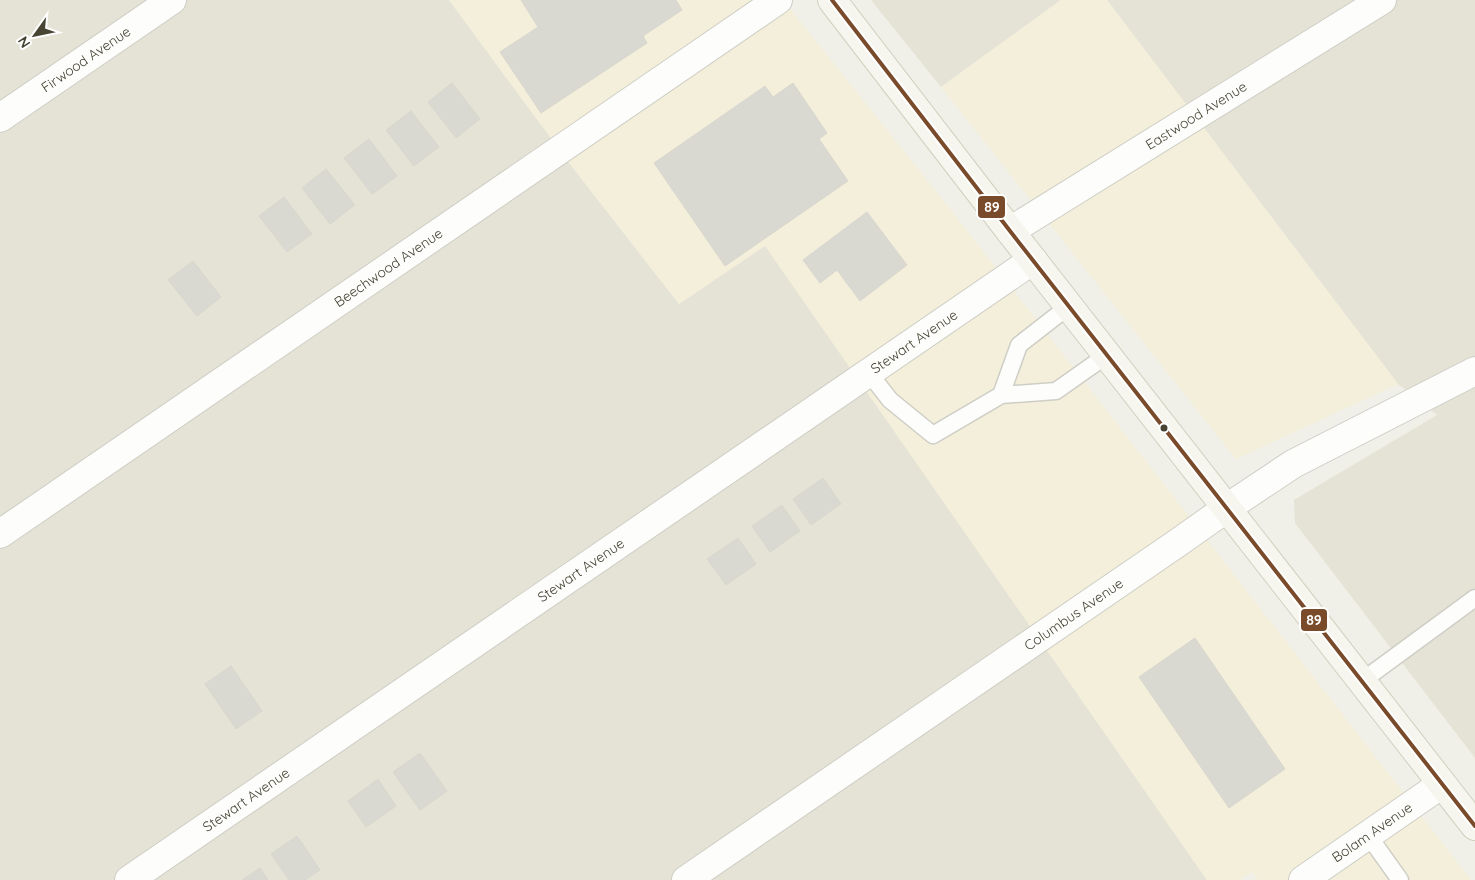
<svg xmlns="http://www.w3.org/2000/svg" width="1475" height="880" font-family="Quicksand,sans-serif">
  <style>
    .residential { fill: #e5e3d5 }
    .commercial { fill: #f4efda }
    .building { fill: #dad9d1; stroke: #d8d7ce }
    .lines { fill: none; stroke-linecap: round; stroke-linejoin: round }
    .lane-casing { stroke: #cecec6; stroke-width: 19 }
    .street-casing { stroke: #cecec6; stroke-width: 30 }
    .secondary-casing { stroke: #d0d0bf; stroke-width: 30 }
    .lane { stroke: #fdfdfc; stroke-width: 16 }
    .street { stroke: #fdfdfc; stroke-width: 28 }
    .secondary { stroke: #f6f6ee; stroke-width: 28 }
    .bus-1-casing { stroke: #fff; stroke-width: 8 }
    .bus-1 { stroke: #7a4b2a; stroke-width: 4 }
    .bus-dot { fill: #474434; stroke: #fff; stroke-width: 2 }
    .labels { text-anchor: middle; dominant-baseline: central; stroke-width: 5; stroke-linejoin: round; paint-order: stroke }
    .street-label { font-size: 14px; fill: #474434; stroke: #fff }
    .line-badge { stroke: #fff; stroke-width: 2 }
    .badge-label { font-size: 14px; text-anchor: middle; font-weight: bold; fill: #fff }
  </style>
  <rect width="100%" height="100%" fill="#f0f0e8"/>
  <path class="residential" d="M0 0H449L570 164 679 304 765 245 1207 880H0Z
    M871 0H1061L941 87Z
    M1107 0H1475V758L1295 523 1294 500 1437 415 1398 384Z"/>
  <path class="commercial" d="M449 0H783L947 205 1471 880H1258L1252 872 1240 880H1207L765 246 679 304 570 164Z
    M1061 0H1107L1398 384 1236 459 941 87Z"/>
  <path class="building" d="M521 0H676L682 10 643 36 647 43 541 113 500 52 538 27Z
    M452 83 480 119 456 138 428 102Z
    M793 83 827 133 819 139 848 181 725 266 654 163 765 86 773 97Z
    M411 111 439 147 414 166 386 130Z
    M369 139 397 176 372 194 344 158Z
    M326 169 355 205 330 224 302 188Z
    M284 197 312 234 287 252 259 216Z
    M867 212 907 265 860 301 837 270 820 283 803 260Z
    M193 261 221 297 197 316 168 280Z
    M823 478 841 504 811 525 793 499Z
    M782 505 800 531 770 552 752 526Z
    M738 538 756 564 726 585 707 559Z
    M1195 638 1285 769 1229 808 1139 677Z
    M231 666 262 711 236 729 205 684Z
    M420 753 447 791 420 810 393 772Z
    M378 779 396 806 366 827 348 801Z
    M297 836 320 870 305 880H289L271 854Z
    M260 868 268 880H242Z"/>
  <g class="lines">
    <g class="lane-casing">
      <path id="lane" d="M1069 306 1019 345 1001 395 1056 391 1107 355
        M869 373 890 400 933 435 1001 395
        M1362 681 1475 598
        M1368 835 1400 880"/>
    </g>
    <g class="street-casing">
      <g id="street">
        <path id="s1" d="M0 118 172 0"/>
        <path id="s2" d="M1010 231 1382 0"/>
        <path id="s3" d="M0 534 778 0"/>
        <path id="s4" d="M129 880 1033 260"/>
        <path id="s5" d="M686 880 1176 544 1227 508 1293 464 1475 371"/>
        <path id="s6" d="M1303 880 1442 784"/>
      </g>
    </g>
    <g class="secondary-casing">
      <path id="secondary" d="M832 0 1010 231 1475 826"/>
    </g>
    <use href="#lane" class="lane"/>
    <use href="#street" class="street"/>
    <use href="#secondary" class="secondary"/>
    <g class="bus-1-casing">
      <path id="bus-1" d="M832 0 1010 231 1475 826"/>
    </g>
    <use href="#bus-1" class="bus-1"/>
  </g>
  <circle class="bus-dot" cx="1164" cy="428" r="4.5"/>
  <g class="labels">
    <g class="street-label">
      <text stroke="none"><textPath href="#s1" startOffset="104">Firwood Avenue</textPath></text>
      <text stroke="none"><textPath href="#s2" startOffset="219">Eastwood Avenue</textPath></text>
      <text stroke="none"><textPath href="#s3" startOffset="471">Beechwood Avenue</textPath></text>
      <text stroke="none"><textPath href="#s4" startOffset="952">Stewart Avenue</textPath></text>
      <text stroke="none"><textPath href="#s4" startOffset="548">Stewart Avenue</textPath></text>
      <text stroke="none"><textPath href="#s5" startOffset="470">Columbus Avenue</textPath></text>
      <text stroke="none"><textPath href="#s4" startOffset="142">Stewart Avenue</textPath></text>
      <text stroke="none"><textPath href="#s6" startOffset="84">Bolam Avenue</textPath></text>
    </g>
  </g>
  <g class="line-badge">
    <rect x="977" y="195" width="29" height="24" rx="5" fill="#7a4b2a"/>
    <rect x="1300" y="608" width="28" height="24" rx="5" fill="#7a4b2a"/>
  </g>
  <g class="badge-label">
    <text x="992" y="212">89</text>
    <text x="1314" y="625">89</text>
  </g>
  <g transform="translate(35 35) rotate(237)" stroke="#ffffff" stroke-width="4" paint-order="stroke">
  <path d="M0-4L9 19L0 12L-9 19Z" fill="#474434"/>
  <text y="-8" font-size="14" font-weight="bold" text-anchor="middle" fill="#474434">N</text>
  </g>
</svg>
